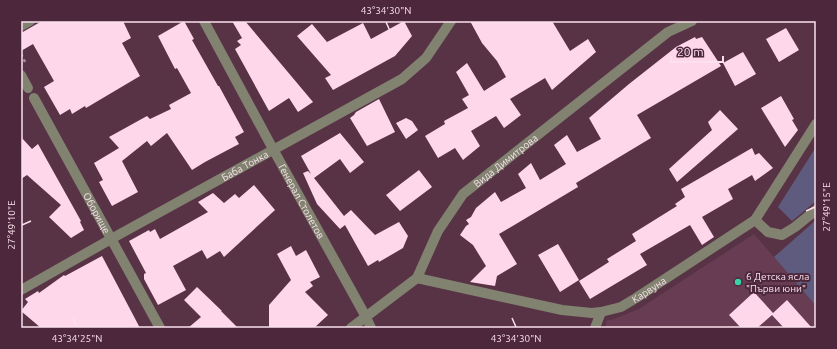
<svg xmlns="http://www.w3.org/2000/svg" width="837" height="349" font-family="Ubuntu,sans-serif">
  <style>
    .built { fill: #683d53 }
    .green { fill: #5e5b7e }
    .building { fill: #fed8ea }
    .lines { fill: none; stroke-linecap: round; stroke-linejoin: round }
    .path { stroke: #aa8b9b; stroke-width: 2.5; stroke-dasharray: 3 3; stroke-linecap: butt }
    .minor { stroke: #81826f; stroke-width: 10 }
    .ticks { fill: none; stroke: #fae1ed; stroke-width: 1.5 }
    .poi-dot { fill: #38d4a6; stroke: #4d283c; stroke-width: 1.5 }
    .labels { text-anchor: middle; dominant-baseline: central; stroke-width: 4; stroke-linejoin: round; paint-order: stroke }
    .street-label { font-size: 10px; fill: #fae1ed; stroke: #4d283c }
    .poi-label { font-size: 10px; fill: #fae1ed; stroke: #4d283c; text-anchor: start }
    .neatline { fill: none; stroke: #fae1ed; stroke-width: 1.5 }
    .ticks-label { font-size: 10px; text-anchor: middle; fill: #fae1ed }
  </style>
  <rect width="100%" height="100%" fill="#583346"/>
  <path class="built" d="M754 234 816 306V328H606V321L614 319 639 309Z"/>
  <path class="green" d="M816 147V201L792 221 778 207Z
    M816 220V306L774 257Z"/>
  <path class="building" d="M42 21H123L131 38 122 43 140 76 86 108 85 106 72 114 70 109 60 115 44 87 54 81 33 44 21 51V33Z
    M184 21 194 39 192 40 218 86H219L244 132 235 137 239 144 205 162 192 170 167 133 151 146 147 141 122 161 138 192 112 206 99 182 103 180 94 163 119 148 109 137 147 116 150 119 171 109 169 105 191 93 177 68 175 69 158 36Z
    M232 21H245L313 102 298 112 289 98 269 111 235 49 241 45 237 41 242 38Z
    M404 21 412 36 395 56 333 90 325 78 331 75 297 36 312 24 327 42 363 23 371 39Z
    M470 21H552L570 51 588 39 596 52 552 90 545 78 510 99 521 115 504 128 496 116 471 131 480 146 463 160 455 148 438 158 425 136 445 124 444 121 468 108 462 99 469 95 456 72 467 63 484 91 506 77 497 61 482 43Z
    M786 28 799 50 779 62 766 39Z
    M695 37 696 39 702 37 721 66 637 115 651 138 576 183 578 187 499 234 517 264 497 276 495 286 470 282 486 266 473 245 460 235 466 226 469 224 466 220 471 217 476 208 495 192 501 202 526 188 518 174 531 163 540 180 566 164 554 145 567 135 577 152 601 139 589 118 629 84 676 47Z
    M743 52 756 74 735 86 723 63Z
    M781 96 794 119 792 120 798 130 785 147 761 108Z
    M379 99 395 132 367 146 350 118 354 115 356 112Z
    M720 110 738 129 677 182 669 169 712 130 708 122Z
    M406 118 412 121 418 130 406 139 396 123Z
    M340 133 364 162 350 173 340 159 314 178 344 216 351 210 375 235 399 222 408 236 403 248 379 262 378 260 368 266 345 225 340 229 317 204 303 173 308 171 311 174 301 156Z
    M21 137 32 149 38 144 81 221 80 222 84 230 71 238 49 217 61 205 27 175 21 179Z
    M752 148 755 155 759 153 773 168 755 181 752 175 728 189 733 199 702 217 714 237 702 245 690 225 640 254 647 265 590 299 579 281 609 262 607 259 636 241 632 234 677 206 675 204 685 197 681 189Z
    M419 170 432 187 400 211 386 195Z
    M254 185 275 210 224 257 220 251 207 259 202 250 173 266 186 290 158 305 144 279V274L146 273 129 241 149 230 150 232 155 229 160 239 208 212 198 202 213 193 224 203 235 194 239 198Z
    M558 244 579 280 560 292 538 255Z
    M291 246 296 256 306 250 320 277 310 282 313 286 305 292 328 315 314 328H269V305L291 280 277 254Z
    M102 256 140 328H41L21 311 28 302 25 299 38 291 39 293 64 275 65 276Z
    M197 287 222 311H221L238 328H188L201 317 184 300Z
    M754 292 773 313 787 300 812 328H784L772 315 757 328H741L729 315Z"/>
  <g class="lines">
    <path class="path" d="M21 54 25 62"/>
    <g class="minor">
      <path id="s1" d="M204 21 273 149 366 317 371 328"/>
      <path d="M21 26 30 21"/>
      <path d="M21 75 28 88"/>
      <path id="s2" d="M34 98 160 328"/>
      <path d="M755 220 768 232 782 235 795 227 816 210"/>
      <path id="s3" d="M417 278 562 310 592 313 601 312 621 307 636 298 755 220 816 124"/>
      <path id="s4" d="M21 290 120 234 402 79 426 58 451 21"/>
      <path id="s5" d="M351 328 417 278 438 231 463 194 668 32 692 21"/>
      <path d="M595 328 601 312"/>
    </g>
  </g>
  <path class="ticks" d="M386 22 390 31M806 211 815 207M22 225 31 221M73 318 77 327M512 318 516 327"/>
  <circle class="poi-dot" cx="738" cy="282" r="4"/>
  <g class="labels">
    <g class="street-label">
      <text stroke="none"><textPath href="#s5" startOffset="233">Вида Димитрова</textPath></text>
      <text stroke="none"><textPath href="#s4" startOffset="256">Баба Тонка</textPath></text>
      <text stroke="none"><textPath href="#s1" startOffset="205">Генерал Столетов</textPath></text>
      <text stroke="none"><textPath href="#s2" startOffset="131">Оборище</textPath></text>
      <text stroke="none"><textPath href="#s3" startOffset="241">Карвуна</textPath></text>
    </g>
    <g class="poi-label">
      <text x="746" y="276">6 Детска ясла<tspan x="746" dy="12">"Първи юни"</tspan></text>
    </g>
  </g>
  <rect width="837" height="349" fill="none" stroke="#4d283c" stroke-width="44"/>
  <path d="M671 56v6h52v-6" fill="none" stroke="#fae1ed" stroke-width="2"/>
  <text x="677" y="56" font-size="12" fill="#fae1ed" stroke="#4d283c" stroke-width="3" paint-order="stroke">20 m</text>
  <rect x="22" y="22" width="793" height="305" class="neatline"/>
  <g class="ticks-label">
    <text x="386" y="14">43°34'30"N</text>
    <text transform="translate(826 207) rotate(-90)" y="4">27°49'15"E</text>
    <text transform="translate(11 225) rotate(-90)" y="4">27°49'10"E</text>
    <text x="77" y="342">43°34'25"N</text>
    <text x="516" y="342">43°34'30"N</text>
  </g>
</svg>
